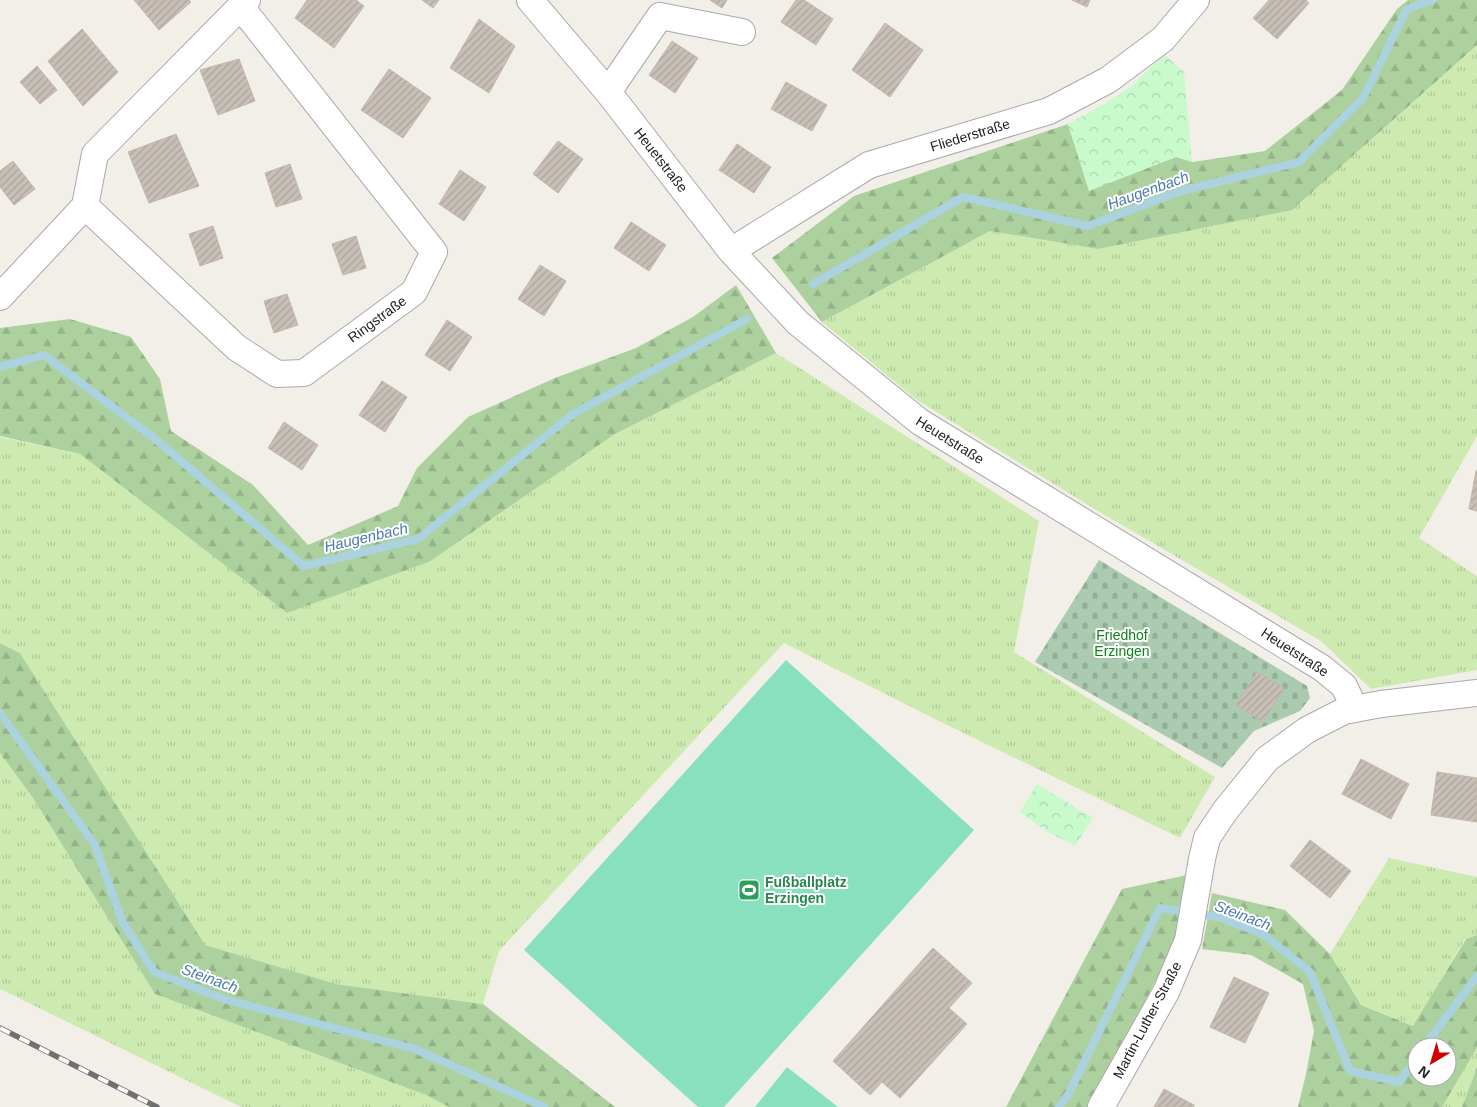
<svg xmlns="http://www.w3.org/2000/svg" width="1477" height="1107" font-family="Arial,sans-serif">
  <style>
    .grass { fill: url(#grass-tufts) }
    .forest { fill: url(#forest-firs); fill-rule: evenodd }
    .cemetery { fill: url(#cemetery-stones) }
    .park { fill: url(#park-crowns) }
    .pitch { fill: #88e0be }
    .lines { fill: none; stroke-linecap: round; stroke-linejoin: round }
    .stream { stroke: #aad3df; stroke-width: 8 }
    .building { fill: url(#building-hatch); stroke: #c4b6ab }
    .street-casing { stroke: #a9a9a9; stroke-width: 28 }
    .street { stroke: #fff; stroke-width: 26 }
    .rail-casing { stroke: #707070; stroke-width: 5.5 }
    .rail { stroke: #fff; stroke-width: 4; stroke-dasharray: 11; stroke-linecap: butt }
    .labels { text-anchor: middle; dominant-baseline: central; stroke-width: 4; stroke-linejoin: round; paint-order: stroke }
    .street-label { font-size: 14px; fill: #222; stroke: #fff }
    .park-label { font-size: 14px; fill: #0c8416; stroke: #fff }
    .leisure-label { font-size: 14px; font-weight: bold; fill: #27864d; stroke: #fff; text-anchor: start }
    .water-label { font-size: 15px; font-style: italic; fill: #4a7aab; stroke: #fff }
  </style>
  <defs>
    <pattern id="grass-tufts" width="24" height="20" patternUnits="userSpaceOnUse" patternTransform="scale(1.25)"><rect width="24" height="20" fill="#cdebb0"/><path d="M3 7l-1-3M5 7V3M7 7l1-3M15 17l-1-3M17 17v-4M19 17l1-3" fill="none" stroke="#b0c997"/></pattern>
    <pattern id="forest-firs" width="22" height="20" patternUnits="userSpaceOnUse" patternTransform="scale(1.25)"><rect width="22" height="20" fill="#add19e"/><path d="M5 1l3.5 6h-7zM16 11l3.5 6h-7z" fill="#95b388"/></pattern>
    <pattern id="cemetery-stones" width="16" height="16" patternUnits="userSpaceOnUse" patternTransform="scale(1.25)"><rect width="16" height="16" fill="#aacbaf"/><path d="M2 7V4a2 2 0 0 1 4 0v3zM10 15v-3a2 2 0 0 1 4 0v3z" fill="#92ae96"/></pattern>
    <pattern id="park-crowns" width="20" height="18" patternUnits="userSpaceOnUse" patternTransform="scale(1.25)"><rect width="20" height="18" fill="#c8facc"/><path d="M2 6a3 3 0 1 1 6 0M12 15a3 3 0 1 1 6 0" fill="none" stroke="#acd6af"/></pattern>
    <pattern id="building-hatch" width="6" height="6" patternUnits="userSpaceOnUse" patternTransform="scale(1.25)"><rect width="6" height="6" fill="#c7bfb8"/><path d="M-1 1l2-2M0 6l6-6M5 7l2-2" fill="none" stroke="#aba49e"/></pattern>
  </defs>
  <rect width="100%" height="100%" fill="#f2efe9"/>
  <path class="grass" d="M1477 45V436L1419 538 1477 576V670L1371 689 1321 641 1098 511 917 400 822 322 990 231 1098 249 1291 210Z
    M776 353 1039 521 1014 652 1215 777 1180 838 947 725 784 643 499 951 483 1004 336 984 204 945 20 653 0 643V437L80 454 287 613 429 562 615 434Z
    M0 753 33 798 155 994 426 1095 449 1107H241L0 989Z
    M1389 858 1477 877V935L1465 939 1414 1026 1361 1005 1330 954Z
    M1477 1048V1067L1462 1107H1442Z"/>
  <path class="forest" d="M1408 0H1477V45L1292 210 1098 249 990 231 822 322 772 258 854 196 1068 124 1089 190 1176 157 1193 162 1265 151 1342 90 1397 9Z
    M736 285 776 353 615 434 429 562 287 613 80 454 0 436V328L70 319 131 337 160 379 171 431 253 485 308 545 398 506 417 468 468 417 555 378 636 348 693 317Z
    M0 643 20 653 205 945 336 984 483 1004 615 1107H449L426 1095 155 994 33 798 0 753Z
    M1187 875 1177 938 1092 1107H1006L1122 889Z
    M1212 893 1285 910 1330 954 1361 1005 1413 1026 1466 939 1477 935V1048L1442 1107H1298L1306 1074 1314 1031 1303 984 1251 955 1202 949ZM1417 1047H1447V1077H1417Z
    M1477 1067V1107H1462Z"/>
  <path class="cemetery" d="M1099 560 1307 686 1310 698 1300 711 1254 731 1222 768 1035 662Z"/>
  <path class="park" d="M1164 54 1184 72 1192 162 1176 157 1089 191 1068 124 1106 103 1133 85Z
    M1037 784 1093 818 1075 846 1046 831 1020 812Z"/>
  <path class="pitch" d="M786 660 974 830 724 1107H698L524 950Z
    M787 1067 838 1107H755Z"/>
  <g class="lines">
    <path class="stream" d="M813 284 963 197 1088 226 1181 191 1299 162 1363 98 1407 9 1433 0
      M0 367 44 355 159 442 304 566 418 539 573 414 747 319
      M0 713 95 845 122 921 154 972 227 1000 415 1049 544 1107
      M1424 1047 1477 976
      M1059 1107 1068 1095 1160 908 1218 917 1263 934 1310 972 1350 1071 1399 1082 1417 1057"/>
  </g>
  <path class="building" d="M134 0H189L191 2 159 30Z
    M307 0H356L364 6 334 48 295 18Z
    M422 0H439L433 8Z
    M710 0H727L722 8Z
    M796 0H804L833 19 816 45 781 22Z
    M1072 0H1090L1087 7Z
    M1269 0H1306L1309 3 1277 39 1253 18Z
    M479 19 515 46 489 93 450 68Z
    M885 23 923 50 890 97 852 70Z
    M82 29 118 72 83 106 48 61Z
    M672 41 698 58 675 93 649 75Z
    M239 59 255 101 218 115 200 70Z
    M37 66 57 90 40 104 20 82Z
    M389 69 431 98 403 138 361 110Z
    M786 82 827 105 812 131 771 109Z
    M176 134 199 186 149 203 128 152Z
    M558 141 583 159 558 193 533 174Z
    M737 144 771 167 754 193 719 170Z
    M13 161 35 189 14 205 0 187V171Z
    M290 164 302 199 276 207 265 173Z
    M460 170 486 187 464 221 439 204Z
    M631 222 666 245 649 271 614 248Z
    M213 226 223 258 200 266 189 234Z
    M356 236 366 268 343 275 332 244Z
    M540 265 566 281 544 316 518 299Z
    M287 294 298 325 274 333 264 301Z
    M447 320 472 337 450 371 425 355Z
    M382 381 407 397 385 432 359 415Z
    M284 422 318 445 302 470 268 448Z
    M1476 471H1477V511L1469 509Z
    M1257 672 1284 688 1263 722 1236 705Z
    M1361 759 1409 784 1391 819 1342 794Z
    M1437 772 1477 778V822L1431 815Z
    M1310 840 1351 871 1330 898 1290 866Z
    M933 948 972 983 949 1008 967 1024 900 1098 882 1082 870 1095 833 1061Z
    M1234 977 1269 993 1245 1043 1210 1027Z
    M1164 1089 1194 1105V1107H1154Z"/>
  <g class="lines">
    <g class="street-casing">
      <path id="street" d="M530 0 608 92 731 251 798 323 920 422 1322 668 1344 686 1355 709
        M608 92 660 16 742 32
        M85 206 237 348 277 374 304 373 414 292 434 252 241 7
        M731 251 869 165 1049 111 1108 80 1163 39 1196 0
        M0 297 85 206 95 154 247 0
        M1101 1107 1166 992 1188 940 1202 859 1207 838 1225 811 1267 759 1307 730 1344 711 1381 704 1477 693"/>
    </g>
    <use href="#street" class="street"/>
    <g class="rail-casing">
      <path id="rail" d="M0 1028 157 1107"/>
    </g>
    <use href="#rail" class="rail"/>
  </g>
  <defs>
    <g id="stadium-square" transform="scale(1.125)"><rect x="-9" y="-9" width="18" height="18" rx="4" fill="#2e9e5b" stroke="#fff"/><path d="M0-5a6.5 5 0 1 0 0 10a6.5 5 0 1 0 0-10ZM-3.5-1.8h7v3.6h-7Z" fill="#fff"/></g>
  </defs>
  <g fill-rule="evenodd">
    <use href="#stadium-square" x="749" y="890"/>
  </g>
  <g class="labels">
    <g class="street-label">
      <text transform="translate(970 135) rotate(-17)">Fliederstraße</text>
      <text transform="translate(661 160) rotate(52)">Heuetstraße</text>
      <text transform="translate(377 319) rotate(-36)">Ringstraße</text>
      <text transform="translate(950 440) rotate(32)">Heuetstraße</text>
      <text transform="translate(1295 652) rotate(33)">Heuetstraße</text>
      <text transform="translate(1147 1020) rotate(-62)">Martin-Luther-Straße</text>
    </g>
    <g class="park-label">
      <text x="1122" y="635">Friedhof<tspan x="1122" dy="16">Erzingen</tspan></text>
    </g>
    <g class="leisure-label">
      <text x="765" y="882">Fußballplatz<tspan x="765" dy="16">Erzingen</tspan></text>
    </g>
    <g class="water-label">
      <text transform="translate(1148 190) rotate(-20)">Haugenbach</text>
      <text transform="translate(366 537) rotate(-13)">Haugenbach</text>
      <text transform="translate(1243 915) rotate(21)">Steinach</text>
      <text transform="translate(210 978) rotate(20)">Steinach</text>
    </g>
  </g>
  <g transform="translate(1432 1062) rotate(218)"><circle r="24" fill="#ffffff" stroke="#a7a7a7"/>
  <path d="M0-4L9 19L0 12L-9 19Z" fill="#d40000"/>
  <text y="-8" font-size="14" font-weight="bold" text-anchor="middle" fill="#222222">N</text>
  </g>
</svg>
